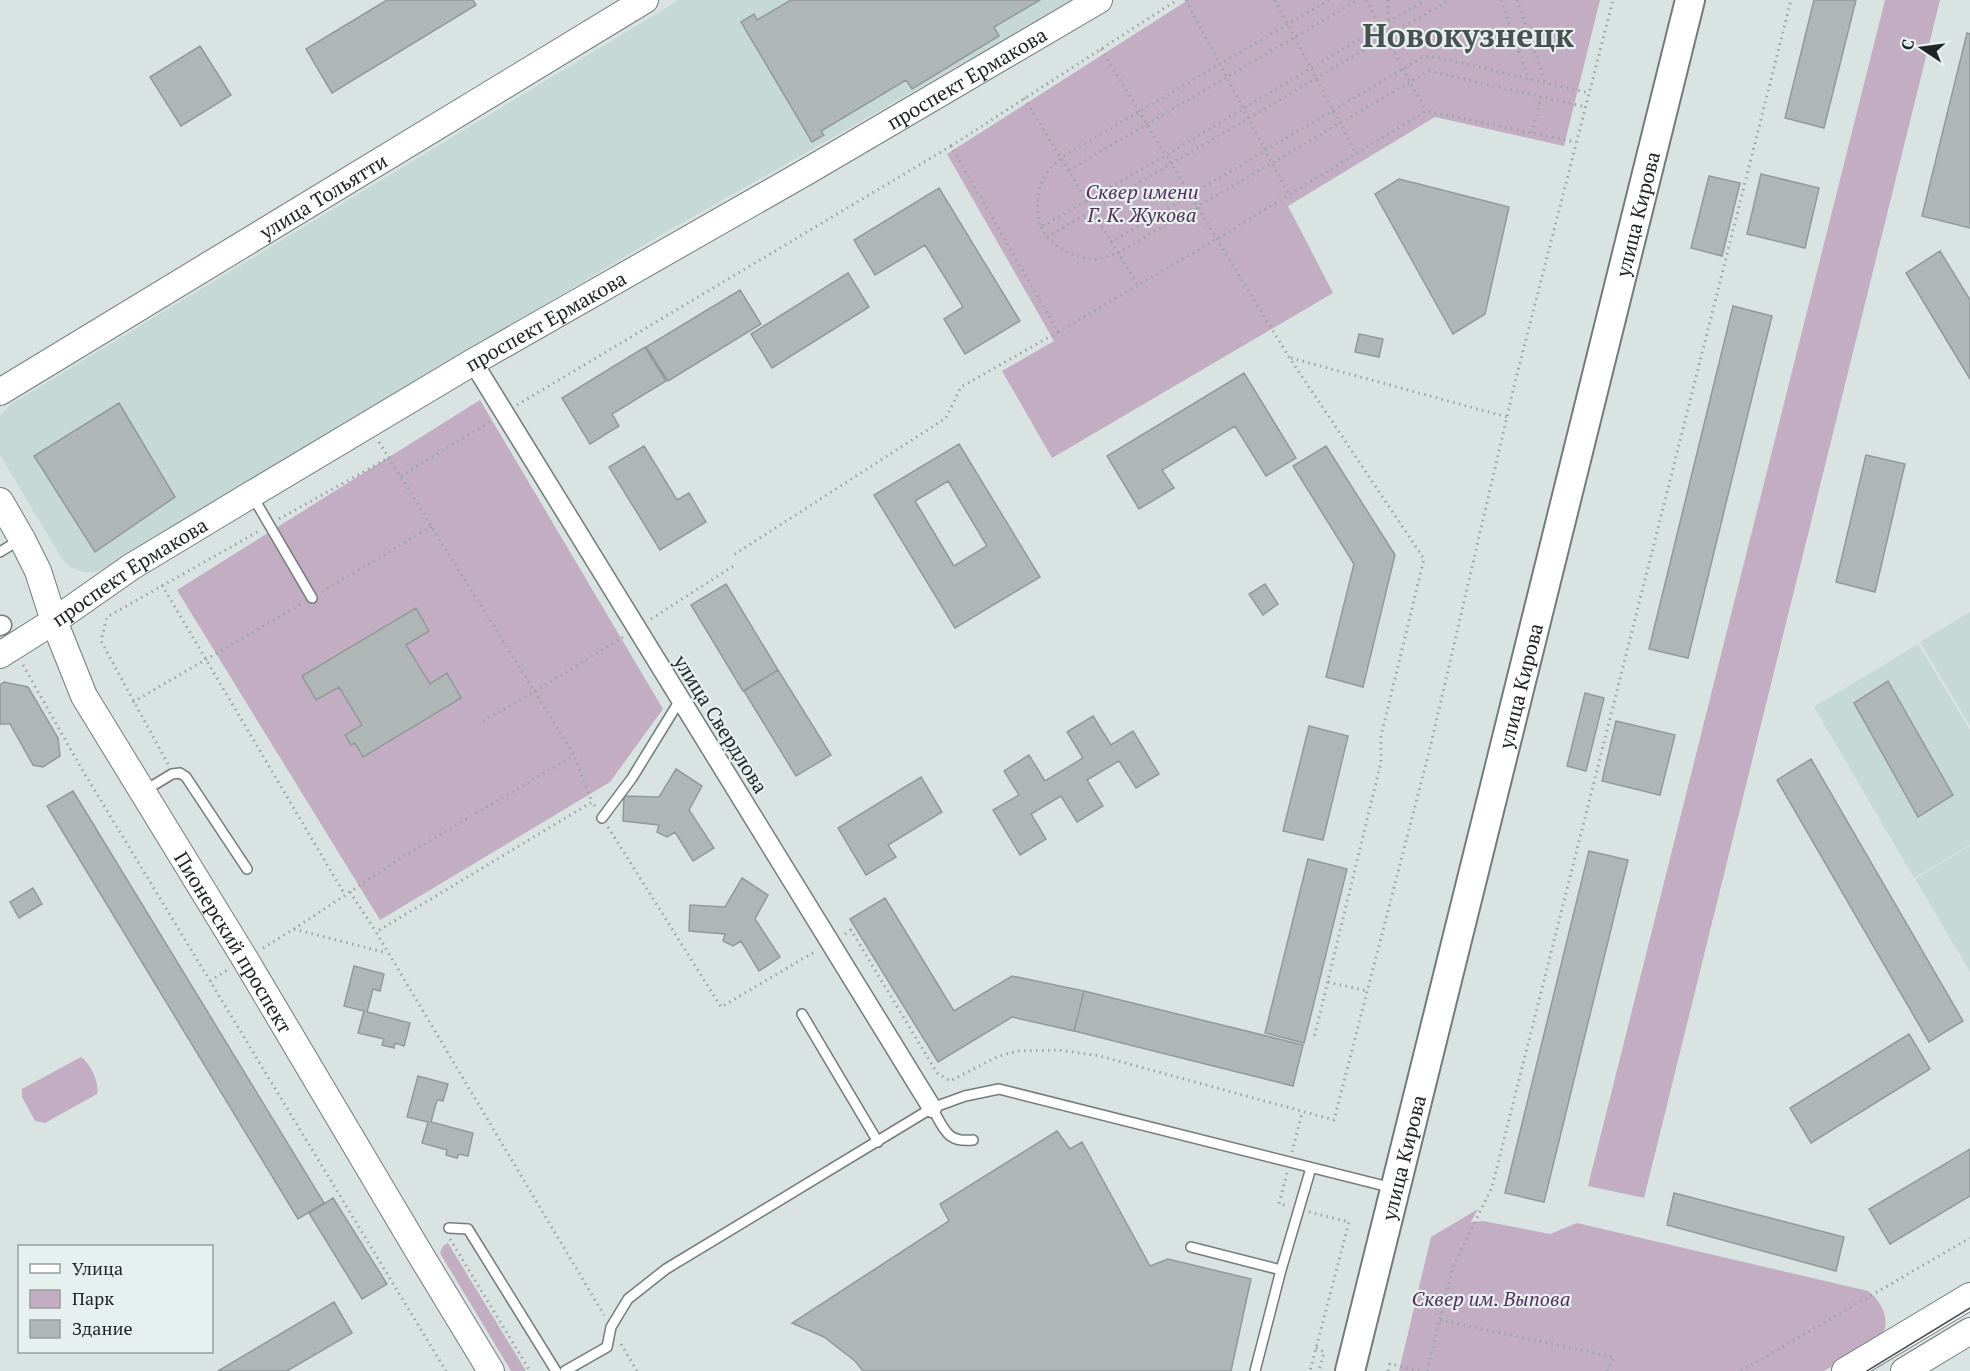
<svg xmlns="http://www.w3.org/2000/svg" width="1970" height="1371" font-family="'PT Serif',serif">
  <style>
    .built { fill: #c7d9d7 }
    .green { fill: #c2adc3 }
    .building { fill: #aeb7b6; stroke: #919a99; stroke-width: 1.5; fill-rule: evenodd }
    .lines { fill: none; stroke-linecap: round; stroke-linejoin: round }
    .lane-casing { stroke: #737c7b; stroke-width: 12 }
    .street-casing { stroke: #737c7b; stroke-width: 21 }
    .secondary-casing { stroke: #737c7b; stroke-width: 28 }
    .primary-casing { stroke: #737c7b; stroke-width: 32 }
    .path { stroke: #9ca4a3; stroke-width: 3; stroke-dasharray: 1.5 4.5; stroke-linecap: butt }
    .lane { stroke: #fff; stroke-width: 9 }
    .street { stroke: #fff; stroke-width: 18 }
    .secondary { stroke: #fff; stroke-width: 26 }
    .primary { stroke: #fff; stroke-width: 28 }
    .tram { stroke: #4c5251; stroke-width: 1.5 }
    .labels { text-anchor: middle; dominant-baseline: central; stroke-width: 4.5; stroke-linejoin: round; paint-order: stroke }
    .street-label { font-size: 20px; fill: #202424; stroke: #e6f0ef }
    .park-label { font-size: 20px; font-style: italic; fill: #552f58; stroke: #e6f0ef }
    .town-label { font-size: 32px; font-weight: bold; fill: #495151; stroke: #e6f0ef }
  </style>
  <rect width="100%" height="100%" fill="#d9e3e2"/>
  <path class="built" d="M679 0H1074L649 242 107 568 97 572H83L71 568 62 559 0 455V416L11 404Z
    M1970 612V726L1920 642Z
    M1918 644 1970 730V845L1914 878 1814 707Z
    M1970 846V972L1915 879Z"/>
  <path class="green" d="M1188 0H1600L1564 146 1435 117 1288 206 1333 293 1052 458 1002 371 1054 341 947 154Z
    M1885 0H1940L1644 1198 1588 1186Z
    M480 400 663 709 610 782 380 920 177 590Z
    M81 1057C90 1063 100 1083 97 1094L45 1123 35 1121 22 1097V1089Z
    M1478 1209 1471 1222 1483 1221 1550 1234 1577 1223 1868 1291C1883 1302 1894 1326 1877 1340L1824 1371H1399L1431 1237Z
    M448 1243 526 1371H511L440 1253 443 1246Z"/>
  <path class="building" d="M387 0H473L476 5 332 93 306 49Z
    M791 0H1040L994 27 999 36 912 89 906 80 821 131 824 135 812 142 741 22 754 14 757 20Z
    M1814 0H1856L1824 128 1785 118Z
    M1967 33 1970 34V228L1922 216Z
    M200 46 231 95 181 126 150 77Z
    M1761 174 1819 188 1805 248 1747 234Z
    M1709 176 1740 183 1722 256 1691 248Z
    M1399 179 1509 207 1485 314 1453 334 1375 194Z
    M939 188 1020 321 965 354 944 319 963 307 925 245 875 275 854 240Z
    M1940 251 1970 300V379L1906 273Z
    M848 273 869 307 772 368 751 334Z
    M740 290 761 324 668 381 646 347Z
    M1733 306 1772 316 1688 658 1649 649Z
    M1359 334 1383 339 1379 357 1355 352Z
    M645 347 666 381 612 414 619 426 590 444 562 398Z
    M1244 373 1296 458 1266 476 1235 426 1162 470 1174 488 1139 509 1107 456Z
    M119 403 175 497 95 552 34 456Z
    M959 444 1040 577 955 628 874 495ZM948 481 987 546 954 566 915 501Z
    M644 446 677 500 689 493 706 522 660 550 609 467Z
    M1326 446 1395 555 1363 687 1326 677 1354 564 1293 466Z
    M1866 455 1905 464 1875 592 1836 582Z
    M726 584 778 670 743 691 691 605Z
    M1265 584 1278 604 1263 615 1249 594Z
    M416 608 429 631 406 645 430 684 447 673 461 698 363 757 355 743 351 745 345 735 362 725 339 687 316 700 302 676Z
    M778 670 831 755 796 776 744 691Z
    M1888 681 1953 795 1918 817 1854 703Z
    M4 682 28 687 58 738 60 756 43 767 33 765 10 724H0V685Z
    M1585 693 1604 698 1586 771 1567 766Z
    M1093 716 1111 745 1133 731 1159 774 1136 788 1119 761 1087 780 1103 806 1077 822 1061 796 1031 814 1046 839 1020 855 993 810 1019 795 1004 771 1029 755 1045 781 1083 758 1067 732Z
    M1616 721 1675 735 1660 795 1602 781Z
    M1309 726 1348 736 1323 840 1283 831Z
    M1811 759 1963 1021 1929 1042 1777 780Z
    M676 769 702 786 689 810 714 848 693 861 675 832 667 837 657 832 659 825 623 821 624 796 659 797Z
    M921 777 942 812 888 845 896 857 866 875 838 828Z
    M73 791 324 1203 298 1219 47 806Z
    M1589 851 1628 860 1544 1202 1505 1193Z
    M1308 859 1347 869 1304 1043 1265 1033Z
    M742 878 768 895 755 919 780 957 759 971 741 941 733 946 723 941 725 934 689 931 690 905 725 907Z
    M33 888 42 904 19 918 10 902Z
    M885 898 954 1011 1012 976 1084 991 1074 1031 1012 1017 938 1062 850 919Z
    M354 966 384 974 380 991 373 989 367 1012 410 1023 404 1046 395 1043 394 1048 382 1045 384 1039 358 1033 364 1011 344 1006Z
    M1084 991 1303 1045 1293 1086 1074 1031Z
    M1909 1034 1930 1069 1811 1143 1790 1108Z
    M418 1076 448 1084 443 1101 437 1100 431 1122 473 1133 468 1156 459 1154 457 1158 446 1155 447 1150 422 1143 428 1122 407 1117Z
    M1057 1131 1070 1149 1082 1142 1150 1266 1168 1259 1251 1279 1231 1371H863L855 1361 824 1337 792 1323 949 1221 940 1204Z
    M1970 1149V1196L1890 1244 1869 1209Z
    M1674 1193 1844 1237 1836 1271 1667 1225Z
    M333 1198 387 1284 362 1299 309 1213Z
    M334 1302 352 1333 287 1371H218Z"/>
  <g class="lines">
    <g class="lane-casing">
      <path id="lane" d="M253 497 312 598
        M0 552 21 539
        M144 791 172 774 180 773 186 777 247 869
        M602 818 632 778 680 700
        M802 1014 878 1142
        M932 1108C944 1128 946 1143 973 1140
        M449 1228 468 1229 556 1371
        M1191 1247 1281 1270
        M565 1371 607 1347 611 1327 628 1299 666 1269 932 1108 965 1096 999 1089 1393 1188
        M1255 1371 1281 1270 1311 1168"/>
    </g>
    <g class="street-casing">
      <path id="street" d="M473 362 932 1108
        M0 626 2 625"/>
    </g>
    <g class="secondary-casing">
      <g id="secondary">
        <path id="s1" d="M0 392 645 0"/>
        <path id="s2" d="M0 501 22 539 38 571 54 621 84 696 245 959 417 1249 491 1371"/>
        <path id="s3" d="M0 655 54 621 131 567 247 497 473 362 806 172 1099 0"/>
        <path d="M1845 1371 1970 1296"/>
        <path d="M1904 1371 1970 1331"/>
      </g>
    </g>
    <g class="primary-casing">
      <g id="primary">
        <path id="s4" d="M1350 1371 1690 0"/>
      </g>
    </g>
    <path class="path" d="M1186 0 1289 195
      M1275 0 1356 154
      M1329 0 1062 157C1038 177 1033 198 1041 227L1166 155 1425 0
      M1366 0 1426 111
      M1388 0V22
      M1501 0 1529 80
      M1517 0 1546 84
      M1101 49 1289 357 1424 559 1381 736V762L1314 1038
      M1024 98C1063 160 1099 223 1138 285
      M1532 133 1541 97
      M951 146 1177 0
      M1069 170 1358 0
      M1041 227 1047 237 1058 247 1073 255 1095 260 1118 253 1429 71 1586 107
      M1047 237 1449 0
      M1111 242 1423 57H1436L1589 93
      M1058 332 1217 239 1426 111 1576 142
      M1291 358 1507 417
      M517 405 951 146 1058 332 961 387 946 418 732 556
      M379 442 574 755 592 802
      M401 476 491 421
      M279 519 390 457
      M162 585 345 895
      M322 592 432 526
      M651 619 735 565
      M23 665 80 766 446 1371
      M133 702 303 603
      M483 721 534 692 623 637
      M168 764 101 641 107 617 261 530
      M595 806 592 802 376 932 604 1315
      M608 827 721 1007 816 951
      M350 892 376 932
      M294 929 387 953
      M845 934 851 930 937 1073 950 1081 999 1056 1019 1051 1059 1050 1100 1056 1334 1120 1430 748 1515 382 1613 0
      M263 948 294 929 404 856 573 756
      M210 981 229 969
      M1328 982 1367 991
      M1292 1152 1302 1113
      M1287 1173 1279 1204 1289 1206
      M1309 1212 1349 1222 1310 1371
      M450 1239 530 1371
      M1440 1320 1614 1357 1607 1371
      M621 1344 637 1371
      M1316 1348 1324 1352 1319 1371
      M1388 1371 1390 1364 1421 1371
      M1427 1371 1453 1267 1492 1187 1791 0
      M1741 1371 1970 1238"/>
    <use href="#lane" class="lane"/>
    <use href="#street" class="street"/>
    <use href="#secondary" class="secondary"/>
    <use href="#primary" class="primary"/>
    <path class="tram" d="M1867 1371 1970 1308"/>
  </g>
  <g class="labels">
    <g class="street-label">
      <text stroke="none"><textPath href="#s3" startOffset="1126">проспект Ермакова</textPath></text>
      <text stroke="none"><textPath href="#s1" startOffset="378">улица Тольятти</textPath></text>
      <text stroke="none"><textPath href="#s4" startOffset="1192">улица Кирова</textPath></text>
      <text stroke="none"><textPath href="#s3" startOffset="640">проспект Ермакова</textPath></text>
      <text stroke="none"><textPath href="#s3" startOffset="154">проспект Ермакова</textPath></text>
      <text stroke="none"><textPath href="#s4" startOffset="706">улица Кирова</textPath></text>
      <text transform="translate(721 724) rotate(58)">улица Свердлова</text>
      <text stroke="none"><textPath href="#s2" startOffset="501">Пионерский проспект</textPath></text>
      <text stroke="none"><textPath href="#s4" startOffset="220">улица Кирова</textPath></text>
    </g>
    <g class="park-label">
      <text x="1142" y="191">Сквер имени<tspan x="1142" dy="23">Г. К. Жукова</tspan></text>
      <text x="1491" y="1298">Сквер им. Выпова</text>
    </g>
    <g class="town-label">
      <text x="1468" y="35">Новокузнецк</text>
    </g>
  </g>
  <rect x="18" y="1245" width="195" height="108" fill="#e6f0ef" stroke="#979e9e" stroke-width="1.5"/>
  <rect x="30" y="1264" width="30" height="9" fill="#ffffff" stroke="#979e9e" stroke-width="1.5"/>
  <text x="72" y="1275" font-size="18" fill="#202424">Улица</text>
  <rect x="30" y="1290" width="30" height="18" fill="#c2adc3" stroke="#979e9e" stroke-width="1.5"/>
  <text x="72" y="1305" font-size="18" fill="#202424">Парк</text>
  <rect x="30" y="1320" width="30" height="18" fill="#aeb7b6" stroke="#979e9e" stroke-width="1.5"/>
  <text x="72" y="1335" font-size="18" fill="#202424">Здание</text>
  <g transform="translate(1922 48) rotate(283)" stroke="#e6f0ef" stroke-width="4.5" paint-order="stroke">
  <path d="M0-4.5L10 22L0 15L-10 22Z" fill="#202424"/>
  <text y="-9" font-size="16" font-weight="bold" text-anchor="middle" fill="#202424">С</text>
  </g>
</svg>
